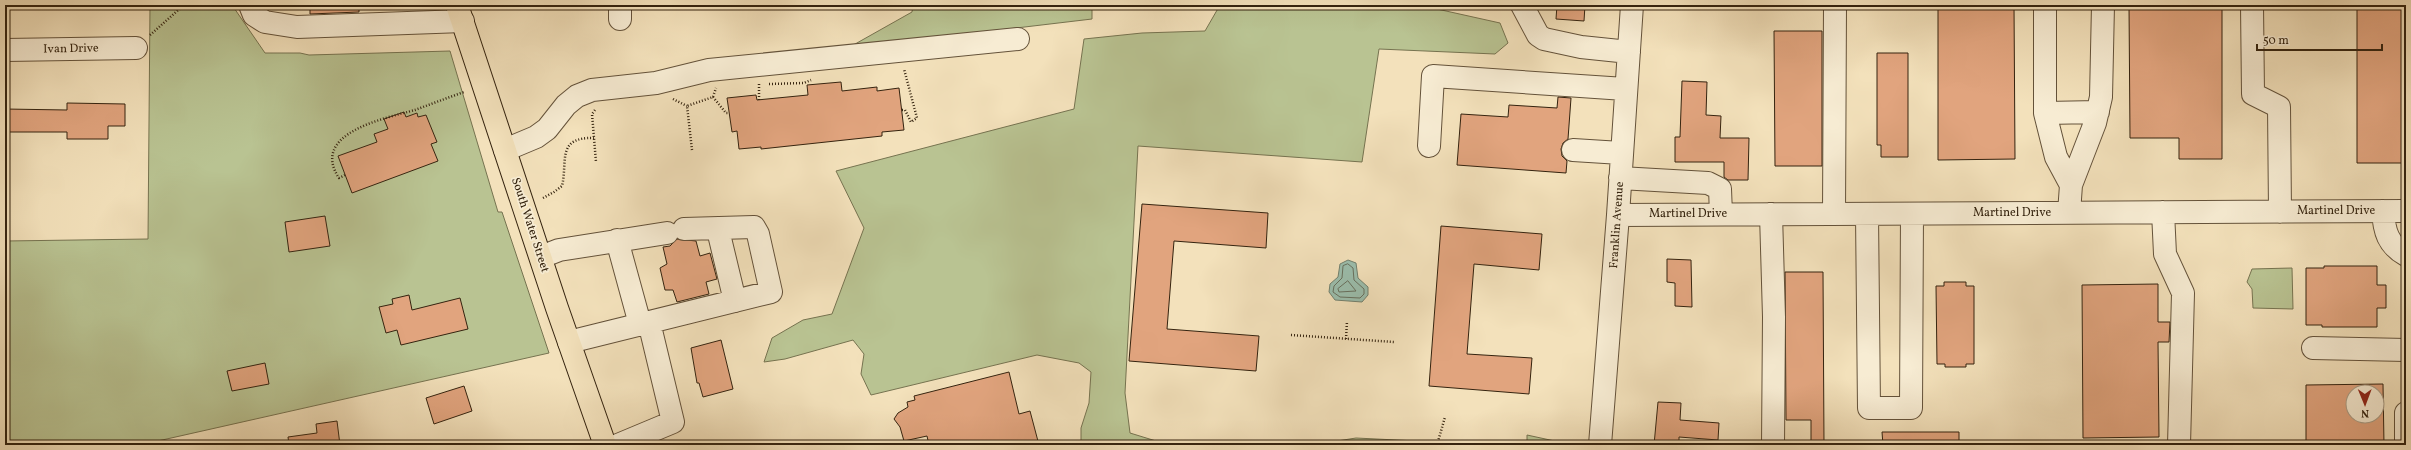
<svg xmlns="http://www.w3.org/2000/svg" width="2411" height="450" font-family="Vollkorn,serif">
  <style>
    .green { fill: #b9c392; stroke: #767350 }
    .water { fill: #9bbead; stroke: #72806e }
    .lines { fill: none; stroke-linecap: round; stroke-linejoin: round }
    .shore { stroke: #68705e; stroke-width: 1 }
    .building { fill: #e1a47e; stroke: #34230f; fill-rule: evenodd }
    .minor-casing { stroke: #64523a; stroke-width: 24 }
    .major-casing { stroke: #34230f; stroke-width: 24 }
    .path { stroke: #34230f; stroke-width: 2.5; stroke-dasharray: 1 2; stroke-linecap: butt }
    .minor { stroke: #f7ecd3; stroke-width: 22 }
    .major { stroke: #f3e1bb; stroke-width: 22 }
    .labels { text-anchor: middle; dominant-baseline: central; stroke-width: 3.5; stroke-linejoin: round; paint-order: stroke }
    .street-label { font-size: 12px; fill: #34230f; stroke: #f7ecd3 }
  </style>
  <rect width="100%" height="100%" fill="#f3e1bb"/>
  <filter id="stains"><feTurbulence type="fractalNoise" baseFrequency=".005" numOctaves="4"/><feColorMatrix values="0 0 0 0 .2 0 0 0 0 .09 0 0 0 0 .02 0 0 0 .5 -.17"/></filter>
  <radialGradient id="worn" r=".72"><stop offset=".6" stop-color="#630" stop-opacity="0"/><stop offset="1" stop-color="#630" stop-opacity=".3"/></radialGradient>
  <path class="green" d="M150 5H232L265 53H300L309 55 450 51 498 212H502L549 353 140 445H5V241L148 239Z
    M913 5H1092V19L848 48 912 12Z
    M1220 5H1364L1376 9 1388 5H1419L1500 23 1508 43 1495 54 1379 49 1362 162 1138 146 1125 393 1130 433 1169 445H1081V428L1089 403 1091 372 1079 363 1037 355 871 395 861 374 864 354 853 340 785 359 764 362 772 338 803 320 832 314 864 228 836 171 1074 109 1084 39 1142 33 1205 31Z
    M2292 268 2293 309 2253 308 2252 289 2247 282 2252 269Z
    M1527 435 1573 445H1527Z
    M1356 438 1437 442 1446 445H1312Z"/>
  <path class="water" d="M1348 260 1356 263 1358 278 1368 287V295L1362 302 1335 300 1329 292 1330 284 1338 277 1340 264Z"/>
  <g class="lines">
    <path class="shore" d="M1348 264 1353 268 1354 280 1364 289V294L1360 298 1340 297 1333 292 1334 286 1342 278 1343 266Z
      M1348 281 1356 291 1339 292 1338 289Z"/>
  </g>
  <path class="building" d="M310 5H359V12L310 14Z
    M1557 5H1585L1584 21 1556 19Z
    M1938 5H2014L2015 159 1938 160Z
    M2129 5H2222V159H2179V138H2130Z
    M2357 5H2406L2403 163H2357Z
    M1774 31H1822V166H1775Z
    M1877 53H1908V157H1881V145H1877Z
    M1682 81 1707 82 1706 115 1721 116 1720 138H1749L1748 180H1728L1724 177V162H1675V137H1680Z
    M841 82 842 91 877 87V91L899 88 904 130 882 132V136L761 149V147L739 149 737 131 732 132 727 98 756 95 757 100 808 95 807 85Z
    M1558 97 1571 98 1568 139 1563 143 1561 149 1562 156 1567 161 1566 173 1457 165 1461 114 1508 117 1509 105 1557 108Z
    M67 103 125 104V126H108V139H67V132H5V109L67 110Z
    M404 112 406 117 417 113 418 117 426 115 437 142 431 144 438 161 352 193 338 156 377 142 374 134 388 129 384 119Z
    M1142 204 1268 213 1266 248 1174 241 1167 329 1259 336 1256 371 1129 361Z
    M325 216 330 246 289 252 285 222Z
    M1441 226 1542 234 1539 270 1474 264 1467 354 1532 358 1529 394 1429 386Z
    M677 239 696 241 700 256 710 253 717 279 706 282 709 294 677 302 673 290H665L660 268 667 264 663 247 670 246Z
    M1667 259 1691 260 1692 307 1675 306V283L1667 282Z
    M2324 266H2377V285H2386V308H2377V327H2322V325H2306V268H2324Z
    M1785 272H1823L1824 445H1811V420H1786Z
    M1944 282H1966V286H1974V364H1966V367H1945V364H1937L1936 286H1944Z
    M2158 284V322H2170L2169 342H2158L2159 437 2083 438 2082 285Z
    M409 295 412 310 460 298 468 329 401 345 397 330 386 333 379 307 393 304 392 299Z
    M721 340 733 389 703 397 699 383H697L691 348Z
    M265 363 269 384 232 391 227 371Z
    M1009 372 1019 414 1030 411 1039 445H929L927 436 904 441 900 427 894 419 898 413 908 407 907 402 915 400 914 396Z
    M2383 384 2384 445H2306V385ZM2353 392H2377V416H2353Z
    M464 386 472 411 434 424 426 398Z
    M1658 402 1681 403 1680 420 1719 423 1718 440 1679 437V445H1654Z
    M337 421 340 445H289L288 437 317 433 316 424Z
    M1882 432H1959V445H1883Z"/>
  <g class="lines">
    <g class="minor-casing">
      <path id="minor" d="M250 5 254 15 265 22 297 27 463 21
        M1522 5 1538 35 1544 39 1581 47 1629 52
        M2045 5V113L2056 157 2071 185
        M2252 5 2253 94 2279 107 2280 212
        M620 19V5
        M5 50 136 48
        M2045 113 2098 112
        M1429 146 1433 76 1625 89
        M505 150 536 137 547 129 566 105 577 96 592 90 656 83 709 70 1018 39
        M1573 150 1621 153
        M1620 178 1708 183 1720 189 1721 214
        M2383 211C2384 231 2388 245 2406 255
        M2163 212 2165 254 2183 293 2179 445
        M2069 213 2071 185 2095 123 2101 97 2103 5
        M1771 214 1774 317 1773 445
        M1834 214 1835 5
        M1867 214 1869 408H1911L1912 214
        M1618 215 2406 211
        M718 230 735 301
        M617 240 640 324
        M541 257 559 250 667 233
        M569 342 771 292 758 234 754 227 684 229
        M2313 348 2406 350
        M618 445 673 422 649 322
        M1600 445 1618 215 1632 5
        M2406 445V413"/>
    </g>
    <g class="major-casing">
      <path id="major" d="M457 5 557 308 605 445"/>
    </g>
    <path class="path" d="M150 35 184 5
      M759 84V100
      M769 84 804 83 811 80
      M713 97 726 113H728
      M673 99 687 106
      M595 110 592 114 596 162
      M902 110H905L911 122 917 118 904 69
      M692 150 687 106 713 97 716 88
      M345 175 339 178C309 133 386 118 415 110 431 104 447 98 464 92
      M543 198 554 192 562 186C568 161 556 137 594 138
      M1291 335 1394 342
      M1346 339 1347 321
      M1437 445 1445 417"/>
    <use href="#minor" class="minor"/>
    <use href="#major" class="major"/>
  </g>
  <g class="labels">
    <g class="street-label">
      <text transform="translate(71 49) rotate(-1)">Ivan Drive</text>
      <text x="2336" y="211">Martinel Drive</text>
      <text x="2012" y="213">Martinel Drive</text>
      <text x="1688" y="214">Martinel Drive</text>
      <text transform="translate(530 225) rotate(72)">South Water Street</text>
      <text transform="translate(1617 225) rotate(-86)">Franklin Avenue</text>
    </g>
  </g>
  <rect width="2411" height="450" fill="none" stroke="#f3e1bb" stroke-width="20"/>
  <rect x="6" y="6" width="2399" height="438" fill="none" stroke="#34230f" stroke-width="2"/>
  <rect x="10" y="10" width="2391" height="430" fill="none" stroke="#34230f"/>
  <g transform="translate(2365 404) rotate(179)"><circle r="19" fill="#f7ecd3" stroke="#a99c85"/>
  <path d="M0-3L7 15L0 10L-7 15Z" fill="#8f2418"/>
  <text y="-6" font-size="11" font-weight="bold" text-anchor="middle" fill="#34230f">N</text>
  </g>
  <path d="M2257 44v6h125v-6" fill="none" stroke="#34230f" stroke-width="2"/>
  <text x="2263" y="44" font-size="12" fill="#34230f" stroke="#f7ecd3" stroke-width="3" paint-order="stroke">50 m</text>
  <rect width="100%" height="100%" filter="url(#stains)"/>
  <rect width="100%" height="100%" fill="url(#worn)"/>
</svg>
